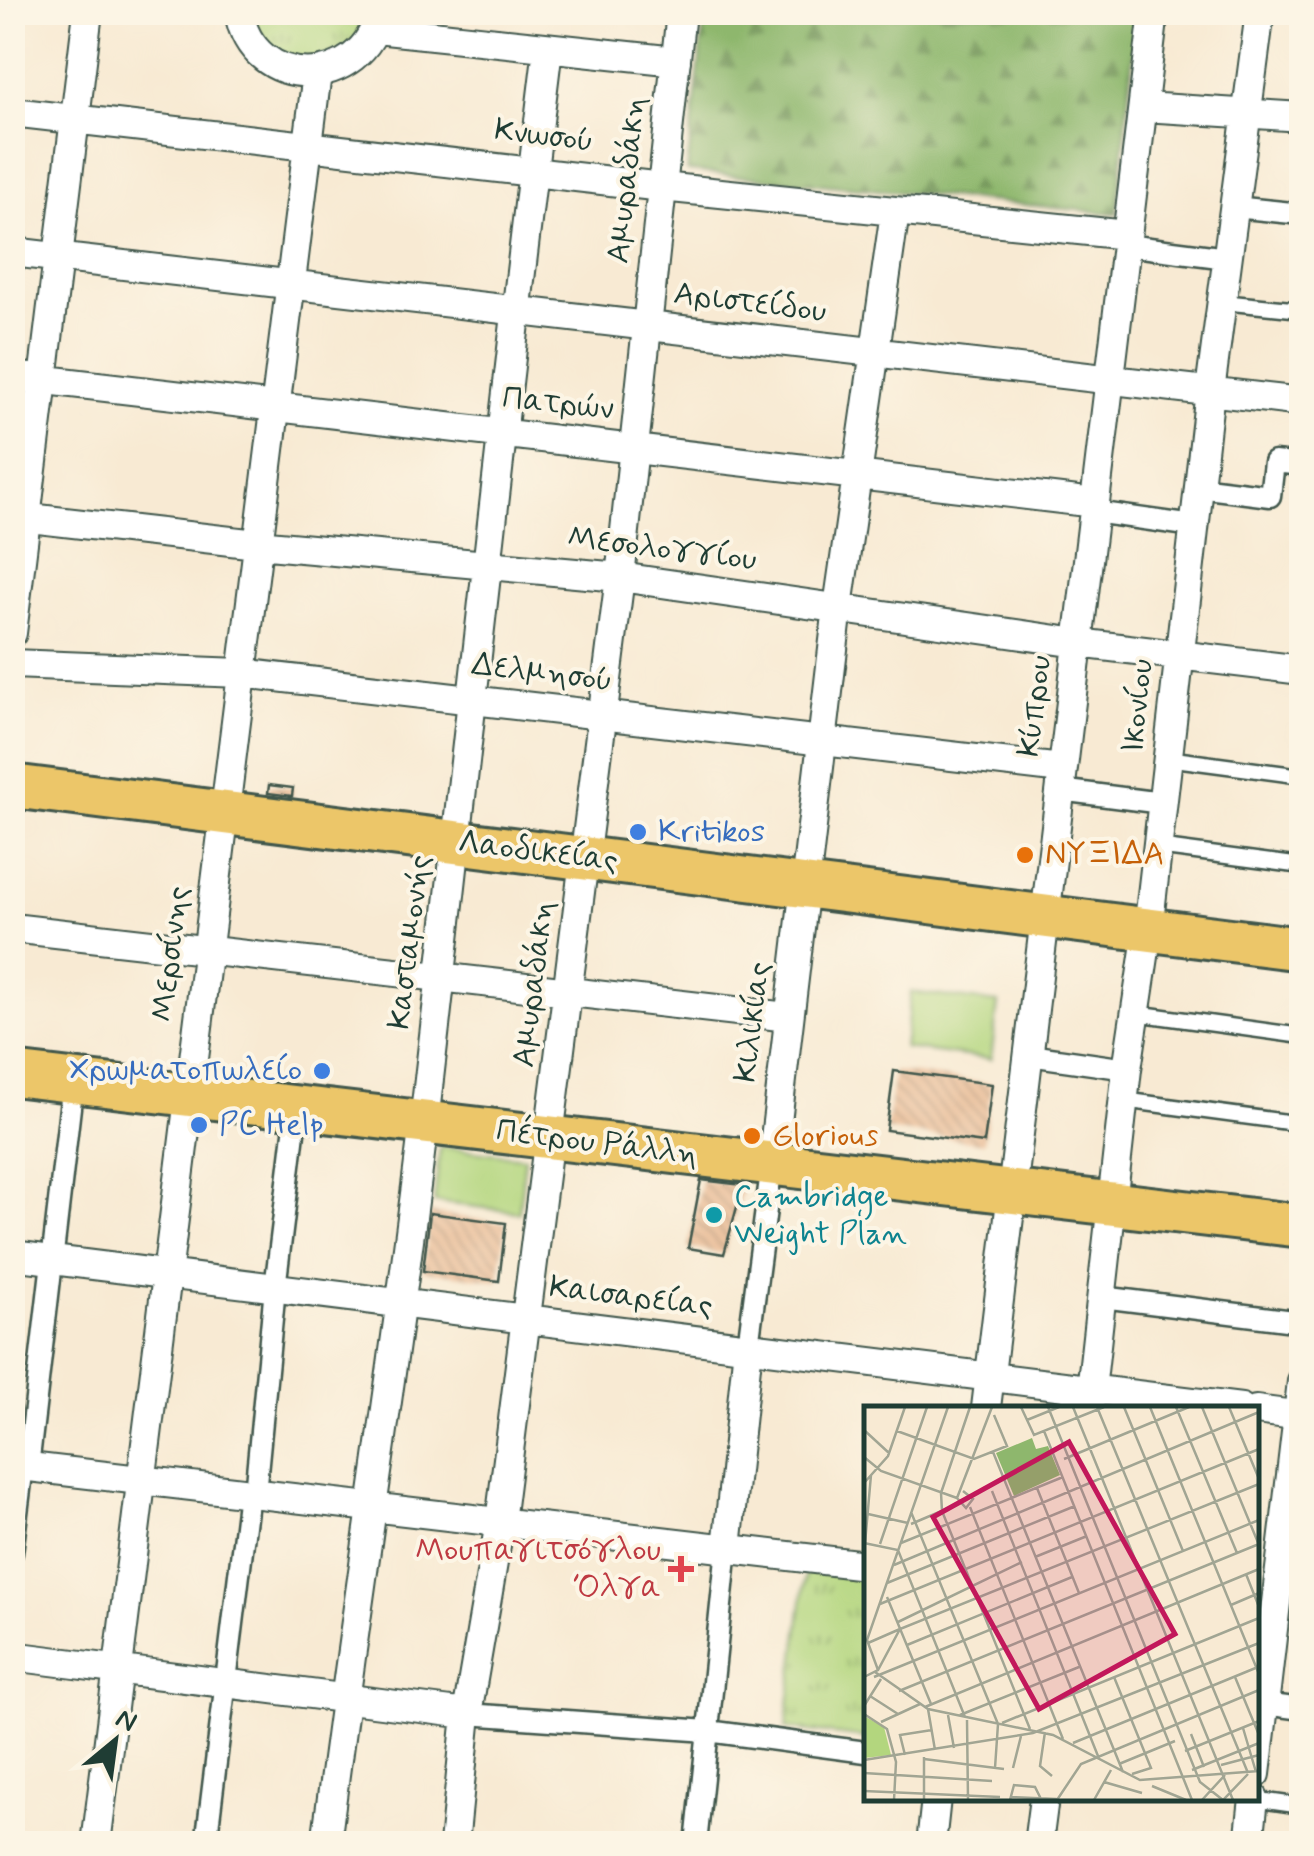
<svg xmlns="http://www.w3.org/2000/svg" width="1314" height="1856" font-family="Mynerve,sans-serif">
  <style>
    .forest { fill: url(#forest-firs); stroke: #567a50; stroke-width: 2.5 }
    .park { fill: url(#park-tufts); stroke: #698a59; stroke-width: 2.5 }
    .pitch { fill: #b3d67e; stroke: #698a59; stroke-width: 2.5 }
    .building { fill: url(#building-back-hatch) }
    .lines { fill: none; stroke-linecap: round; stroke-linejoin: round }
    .service-casing { stroke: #40574c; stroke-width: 19 }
    .pedestrian-casing { stroke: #40574c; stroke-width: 25 }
    .minor-casing { stroke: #40574c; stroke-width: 32 }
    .primary-casing { stroke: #40574c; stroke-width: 48 }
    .service { stroke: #fff; stroke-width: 14 }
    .pedestrian { stroke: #fff; stroke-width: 20 }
    .minor { stroke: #fff; stroke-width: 28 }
    .primary { stroke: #ecc669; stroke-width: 42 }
    .shop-dot { fill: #3f7fe0; stroke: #fcf5e5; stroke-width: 4 }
    .food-dot { fill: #e8710a; stroke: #fcf5e5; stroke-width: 4 }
    .culture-dot { fill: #0f9aa8; stroke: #fcf5e5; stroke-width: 4 }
    .health-dot { fill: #e0444e; stroke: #fcf5e5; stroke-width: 4 }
    .labels { text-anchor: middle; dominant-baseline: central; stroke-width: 8; stroke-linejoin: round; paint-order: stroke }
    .street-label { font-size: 32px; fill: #1f3d34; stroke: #fcf5e5 }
    .shop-label { font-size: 32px; fill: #366cbe; stroke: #fcf5e5; text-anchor: start }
    .food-label { font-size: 32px; fill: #c56008; stroke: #fcf5e5; text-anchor: start }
    .culture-label { font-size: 32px; fill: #0d838f; stroke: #fcf5e5; text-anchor: start }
    .health-label { font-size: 32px; fill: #be3a42; stroke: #fcf5e5; text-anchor: end }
    .inset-road { fill: none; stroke: #a1a593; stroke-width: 2.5 }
    .view { fill: #c2185b; fill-opacity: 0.15; stroke: #c2185b; stroke-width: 5 }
    .inset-edge { fill: none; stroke: #1f3d34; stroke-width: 5 }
  </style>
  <defs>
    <pattern id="forest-firs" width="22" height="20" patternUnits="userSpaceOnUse" patternTransform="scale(2.5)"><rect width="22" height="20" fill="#8eb76d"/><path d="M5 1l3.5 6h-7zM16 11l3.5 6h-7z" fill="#73965a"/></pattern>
    <pattern id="park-tufts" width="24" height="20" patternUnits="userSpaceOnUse" patternTransform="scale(2.5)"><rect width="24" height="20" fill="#b3d67e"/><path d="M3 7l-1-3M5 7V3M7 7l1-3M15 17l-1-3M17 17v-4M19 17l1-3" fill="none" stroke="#91af68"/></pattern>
    <pattern id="building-back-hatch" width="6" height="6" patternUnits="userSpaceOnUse" patternTransform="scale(2.5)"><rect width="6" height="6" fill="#e8b891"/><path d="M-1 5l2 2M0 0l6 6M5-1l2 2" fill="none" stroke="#bb9777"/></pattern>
  </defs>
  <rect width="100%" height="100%" fill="#fcf5e5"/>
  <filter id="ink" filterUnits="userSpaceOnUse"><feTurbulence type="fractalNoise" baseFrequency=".01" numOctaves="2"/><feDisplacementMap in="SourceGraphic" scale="20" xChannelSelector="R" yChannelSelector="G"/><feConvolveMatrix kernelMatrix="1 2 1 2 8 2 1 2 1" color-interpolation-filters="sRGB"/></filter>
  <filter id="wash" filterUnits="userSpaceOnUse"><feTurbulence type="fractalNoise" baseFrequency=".0048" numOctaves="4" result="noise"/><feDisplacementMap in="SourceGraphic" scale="40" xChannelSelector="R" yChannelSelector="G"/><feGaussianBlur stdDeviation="2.25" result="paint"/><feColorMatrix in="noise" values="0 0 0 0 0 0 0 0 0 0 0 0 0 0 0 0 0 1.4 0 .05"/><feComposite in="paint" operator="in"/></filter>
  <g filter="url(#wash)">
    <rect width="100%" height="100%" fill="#f8ead3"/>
    <path class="forest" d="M705 13H1137L1117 214 687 171Z"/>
    <path class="park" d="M247 13H371L358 42 305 65 267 49Z
      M806 1570 866 1577V1738L786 1728Z"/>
    <path class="pitch" d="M911 992 998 1003 991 1059 904 1048Z
      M440 1147 525 1157 519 1212 434 1202Z"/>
    <g id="blocks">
      <path class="building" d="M269 785 293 788 292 796 268 793Z
        M894 1071 992 1084 984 1143 886 1130Z
        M701 1180 743 1185 724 1254 688 1248Z
        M430 1213 506 1223 499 1281 423 1271Z"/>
    </g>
  </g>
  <g filter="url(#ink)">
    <use href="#blocks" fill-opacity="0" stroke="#40574c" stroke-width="2.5"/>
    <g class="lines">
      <g class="service-casing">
        <path id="service" d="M1222 302 1302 310
          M1167 758 1302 776
          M1157 847 1302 866
          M1135 1013 1302 1036
          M1123 1100 1302 1124
          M1253 1799 1302 1806"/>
      </g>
      <g class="pedestrian-casing">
        <path id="pedestrian" d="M1234 207 1302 214
          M1126 245 1227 258
          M1199 487 1270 496 1274 462 1302 465
          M1094 512 1194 526
          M1060 790 1162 803
          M1029 1055 1127 1069
          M1102 1297 1302 1322
          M748 1346 772 1164
          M28 1467 73 1082
          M255 1493 275 1288 297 1108
          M12 1553 23 1466
          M1256 1703 1302 1709
          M467 1714 708 1731 866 1752
          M206 1844 249 1493
          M696 1844 727 1548"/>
      </g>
      <g class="minor-casing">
        <path id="minor" d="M239 12C252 93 363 92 380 12
          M376 29 676 61
          M1143 107 1302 117
          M12 112 662 187 1127 235
          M12 252 1302 402
          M12 376 1095 503
          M12 516 257 544 620 577 1078 643 1302 670
          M12 633 88 12
          M12 664 241 673 1062 769
          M12 928 788 1017
          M772 1164 838 607 895 212
          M12 1255 1241 1408
          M986 1408 1154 12
          M1089 1408 1127 1069 1148 930 1210 391 1260 12
          M1256 1410 1302 1416
          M12 1465 866 1565
          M727 1548 748 1346
          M12 1656 467 1714
          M1256 1774 1302 1381
          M96 1844 317 73
          M326 1844C357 1597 397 1352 426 1105 467 752 504 400 548 48
          M454 1844 467 1714 500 1522 620 577 681 12
          M931 1844 936 1798
          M1038 1844 1044 1798
          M1249 1844 1254 1798"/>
      </g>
      <g class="primary-casing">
        <path id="primary" d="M12 786 1302 949
          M12 1074 1302 1226"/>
      </g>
      <use href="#service" class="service"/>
      <use href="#pedestrian" class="pedestrian"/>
      <use href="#minor" class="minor"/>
      <use href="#primary" class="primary"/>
    </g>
  </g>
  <g class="shop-dot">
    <circle cx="638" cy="832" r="10"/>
    <circle cx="322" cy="1071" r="10"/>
    <circle cx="199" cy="1125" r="10"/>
  </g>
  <g class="food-dot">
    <circle cx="1025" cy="855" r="10"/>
    <circle cx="752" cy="1136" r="10"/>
  </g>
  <circle class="culture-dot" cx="714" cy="1215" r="10"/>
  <path class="health-dot" d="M676 1554h10v10h10v10h-10v10h-10v-10h-10v-10h10z"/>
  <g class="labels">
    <g class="street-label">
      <text transform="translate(544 136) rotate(7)">Κνωσού</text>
      <text transform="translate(627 180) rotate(-84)">Αμυραδάκη</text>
      <text transform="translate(750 303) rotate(7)">Αριστείδου</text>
      <text transform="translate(558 404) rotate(6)">Πατρών</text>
      <text transform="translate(662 549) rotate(7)">Μεσολογγίου</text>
      <text transform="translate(542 673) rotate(7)">Δελμησού</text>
      <text transform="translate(1035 706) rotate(-83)">Κύπρου</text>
      <text transform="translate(1138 706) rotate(-84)">Ικονίου</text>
      <text transform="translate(538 852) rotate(7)">Λαοδικείας</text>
      <text transform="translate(410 942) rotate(-83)">Κασταμονής</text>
      <text transform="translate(171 954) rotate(-83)">Μερσίνης</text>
      <text transform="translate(534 984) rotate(-83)">Αμυραδάκη</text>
      <text transform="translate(753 1022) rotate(-83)">Κιλικίας</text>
      <text transform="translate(597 1143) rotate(7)">Πέτρου Ράλλη</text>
      <text transform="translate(631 1297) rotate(7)">Καισαρείας</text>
    </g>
    <g class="shop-label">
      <text x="658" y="832">Kritikos</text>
      <text x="302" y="1071" text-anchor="end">Χρωματοπωλείο</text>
      <text x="219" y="1125">PC Help</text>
    </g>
    <g class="food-label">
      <text x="1045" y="855">ΝΥΞΙΔΑ</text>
      <text x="772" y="1136">Glorious</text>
    </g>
    <g class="culture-label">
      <text x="734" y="1197">Cambridge<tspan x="734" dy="37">Weight Plan</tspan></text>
    </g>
    <g class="health-label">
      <text x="661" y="1551">Μουπαγιτσόγλου<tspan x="661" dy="37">Όλγα</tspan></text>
    </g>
  </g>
  <g transform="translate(864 1406)">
    <rect width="395" height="395" fill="#f8ead3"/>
    <path d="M0 310 20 321 27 349 0 352Z" fill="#b3d67e"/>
    <path d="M168 32 172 43 184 40 196 69 150 90 132 47Z" fill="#8eb76d"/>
    <path class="inset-road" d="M106 1 77 87 78 105 166 323M157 1 170 29 240 1M184 1 336 376 359 394 384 368M209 1 369 394M233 1 384 367M260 1 319 145M286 1 395 268M312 1 373 147M338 1 395 139M365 1 395 73M163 14 195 1M0 24 25 47M33 25 110 53 143 40 130 9M180 25 328 394M129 46 259 366M0 51 17 65 93 92M200 53 325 1M0 77 24 50 41 1M173 82 215 187M99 85 109 93 102 102 93 92 128 1M128 85 234 350M106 101 199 333M47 106 134 318 131 362M4 108 44 117M47 118 94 98M0 137 34 144 101 311M37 137 199 71M16 138 63 1M0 149 7 69M171 151 223 130M30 159 395 6M382 168 395 201M23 177 211 100M23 191 67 298M16 198 395 43M367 199 395 187M34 216 158 156M4 237 36 223M43 239 208 171M14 264 3 234 84 1M11 266 64 303 189 329 276 374 395 365M0 271 14 264 36 223 395 78M10 271 395 114M250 271 287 362 268 368M371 271 395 329M35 285 395 138M6 290 34 308M0 300 17 273M61 301 395 163M64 303 71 344M0 308 23 323 32 356 30 394M84 309 90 342M96 309 215 261M103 314 104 394M17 316 56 298M138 317 395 212M379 322 392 366M181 326 176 360 188 370M327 328 340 361M209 337 394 261M321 345 395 315M41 349 36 329 68 324M60 351V394M60 353 140 363M0 354 169 327 395 237M255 358 311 335M357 359 395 349M149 362 157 330M328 364 395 337M0 367 128 375M240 376 278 387M288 380 322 394M0 385 136 391M146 391 193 393M146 394 150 379 171 381 177 393M193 394 217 358 395 284M230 394 247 364M338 394 361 369"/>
    <path class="view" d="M205 36 311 228 175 303 69 111Z"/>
    <rect width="395" height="395" class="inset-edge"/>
  </g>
  <rect width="1314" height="1856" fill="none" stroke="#fcf5e5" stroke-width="50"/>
  <g transform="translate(115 1741) rotate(29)" stroke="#fcf5e5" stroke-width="8" paint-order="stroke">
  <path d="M0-8L18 38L0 25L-18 38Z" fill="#1f3d34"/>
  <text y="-15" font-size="28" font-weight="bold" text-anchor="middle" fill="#1f3d34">N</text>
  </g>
</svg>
